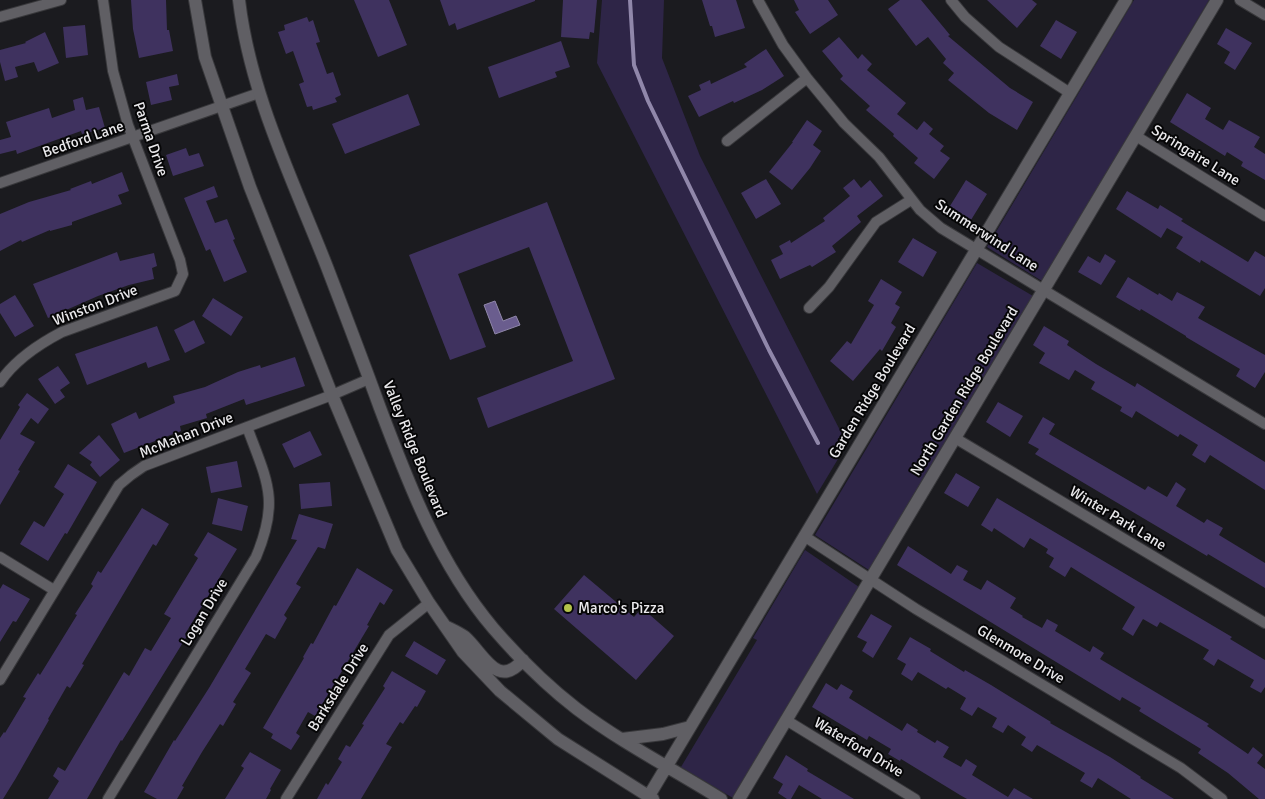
<svg xmlns="http://www.w3.org/2000/svg" width="1265" height="799" font-family="Signika,sans-serif">
  <style>
    .green { fill: #2e2547 }
    .water { fill: #6a5d8e; stroke: #9087aa }
    .lines { fill: none; stroke-linecap: round; stroke-linejoin: round }
    .stream { stroke: #9087aa; stroke-width: 4 }
    .building { fill: #3f325f }
    .minor-casing { stroke: #38383b; stroke-width: 12 }
    .secondary-casing { stroke: #38383b; stroke-width: 14 }
    .minor { stroke: #605f64; stroke-width: 10 }
    .secondary { stroke: #605f64; stroke-width: 12 }
    .poi-dot { fill: #b3c24b; stroke: #060607; stroke-width: 2 }
    .labels { text-anchor: middle; dominant-baseline: central; stroke-width: 4; stroke-linejoin: round; paint-order: stroke }
    .street-label { font-size: 15px; fill: #eae9ec; stroke: #060607 }
    .poi-label { font-size: 15px; fill: #eae9ec; stroke: #060607; text-anchor: start }
  </style>
  <rect width="100%" height="100%" fill="#1b1b1f"/>
  <path class="green" d="M602 0H664L662 58 700 156 847 444 817 494 597 63Z
    M1134 0H1209L1042 281 987 247Z
    M977 263 1033 296 869 570 815 535Z
    M805 550 859 587 733 798 681 767 757 640 753 638Z"/>
  <path class="water" d="M495 301 503 321 516 316 520 325 495 334 484 305Z"/>
  <g class="lines">
    <path class="stream" d="M630 0 634 65 648 101 769 350 818 443"/>
  </g>
  <path class="building" d="M131 0H166L167 30H169L173 51 139 58 133 29Z
    M354 0H389L407 45 378 57Z
    M440 0H535V1L457 30 455 23 449 26Z
    M563 0H597L594 33 590 32 589 39 561 37Z
    M702 0H736L745 28 715 37 712 26H710Z
    M794 0H828L838 15 810 34 795 12 799 10Z
    M900 0H921L950 35 948 36 1010 88 1033 102 1017 130 989 113 948 80 954 73 943 63 946 59 928 37 916 46 888 9Z
    M987 0H1032L1037 4 1017 28Z
    M307 17 309 22 313 20 320 42 316 43 327 74 333 72 341 95 335 98 337 102 313 110 312 106 307 107 299 84 304 82 293 51 286 54 278 32 285 30 284 25Z
    M1056 20 1077 32 1061 59 1040 46Z
    M85 25 88 55 66 58 63 27Z
    M1226 28 1252 43 1235 70 1224 63 1230 52 1217 44Z
    M45 32 59 63 38 72 34 62 15 67 18 77 5 81 0 62V50L26 43 25 42Z
    M839 37 858 59 862 54 872 64 867 70 906 103 897 114 917 130 924 121 933 129 929 134 944 146 940 151 950 158 934 179 914 163 918 158 893 136 894 134 866 110 870 106 840 79 843 76 822 51Z
    M561 41 570 67 555 72 557 77 499 98 488 67Z
    M766 49 784 76 762 90 734 103 733 101 699 117 688 96 701 90 699 85 710 80 711 84 747 67 744 64Z
    M177 74 179 85 169 87 172 100 151 105 146 82Z
    M1187 93 1211 108 1205 119 1223 130 1229 120 1260 137 1254 147 1265 154V180L1241 166 1243 162 1227 152 1225 156 1170 122Z
    M408 94 420 125 345 154 332 124Z
    M83 97 86 110 99 107 105 128 82 134 81 131 17 154 16 150 0 154V140L11 137 6 122 49 108 52 118 75 110 73 100Z
    M807 120 822 131 813 145 821 151 810 168 792 190 769 172 793 142H792Z
    M186 148 189 156 199 153 204 166 173 176 166 155Z
    M122 172 129 191 118 195 122 204 72 222V225L50 231V230L22 242 21 240 0 251V214L29 202 71 190 70 189 91 181 92 184Z
    M766 179 781 204 756 219 741 193Z
    M854 179 861 188 870 180 883 196 857 216 861 222 832 246 836 252 812 267 810 265 780 279 771 260 783 254 779 246 790 240 791 243 825 221 823 218 850 196 843 188Z
    M966 180 987 194 971 220 950 206Z
    M214 186 218 197 206 201 215 223 227 219 235 239 233 240 247 272 224 282 210 249 206 251 184 198Z
    M1127 191 1158 209 1160 205 1183 219 1181 221 1248 262 1255 251 1265 257V288L1260 296 1201 260 1200 263 1176 248 1183 237 1167 228 1161 238 1116 209Z
    M547 202 615 379 488 428 477 398 573 361 529 247 458 274 486 347 450 360 409 255Z
    M913 238 937 252 923 277 898 262Z
    M117 252 120 261 154 253 157 266 152 268 154 279 129 285 98 296 48 318 33 284Z
    M1105 254 1116 261 1101 285 1078 272 1088 256 1100 263Z
    M1128 277 1158 295 1159 293 1172 301 1177 292 1194 301 1205 307 1198 318 1265 355V372L1255 388 1236 376 1240 369 1186 337V336L1141 309 1140 311 1116 297Z
    M881 279 902 292 895 304 900 307 891 323 896 327 882 351 880 349 853 381 830 361 847 341 851 344 874 305 868 301Z
    M15 295 34 326 15 337 0 313V304Z
    M213 298 243 317 231 336 202 316Z
    M194 320 205 343 185 353 174 330Z
    M157 326 170 360 148 368 146 362 87 385 75 354Z
    M1044 326 1069 341 1067 345 1096 364 1135 387 1137 383 1265 462V490L1210 455 1205 463 1192 455 1198 445 1180 434 1178 437 1136 411 1132 418 1120 411 1122 407 1091 389 1095 382 1075 370 1069 380 1039 363 1045 353 1033 345Z
    M295 357 305 386 246 405 244 399 206 414 207 418 180 426 181 431 124 453 111 424 136 412 139 419 175 403 173 396 205 387 238 372 260 365 261 368Z
    M58 366 70 383 60 390 65 397 55 404 38 379Z
    M27 393 49 409 38 424 31 418 20 434 35 442 18 470 20 471 0 505V440L20 407 18 405Z
    M998 402 1023 416 1010 437 986 422Z
    M1043 417 1055 424 1049 434 1145 490 1148 486 1167 497 1176 482 1186 489 1176 506 1204 523 1207 519 1223 528 1219 535 1265 563V588L1208 554 1207 556 1035 454 1039 449 1028 443Z
    M310 431 322 455 294 468 282 444Z
    M99 435 120 460 100 477 90 465 92 462 79 453Z
    M237 461 242 487 211 493 206 467Z
    M68 464 97 482 67 534 65 533 48 561 20 544 34 521 44 527 64 494 54 487Z
    M956 473 980 487 968 507 944 493Z
    M330 482 332 506 301 509 299 484Z
    M218 498 248 506 242 531 212 524Z
    M997 498 1232 637 1230 639 1265 660V687L1261 693 1250 687 1254 680 1218 659 1214 666 1203 659 1209 650 1160 622 1157 627 1143 619 1133 636 1122 629 1135 607 1071 567 1065 577 1049 567 1054 558 1046 553 1048 549 1030 538 1024 548 994 528 992 532 981 525Z
    M142 508 169 524 156 546 153 544 82 664 84 665 70 688 67 686 48 719 49 720 16 778 3 799H0V738L4 732 5 733 26 698 23 697 38 673 40 675 77 615 75 614 93 586 91 584 98 571 101 573Z
    M299 514 333 524 325 549 318 547 296 584 301 587 284 615 287 618 275 639 266 634 245 669 251 673 233 702 236 704 223 726 220 724 202 752 182 786 184 787 177 799H157L144 792 174 740 175 741 209 688 297 540 291 539Z
    M208 532 237 549 185 634 187 636 122 741 121 740 87 799H48L59 781 53 776 58 767 65 771 124 672 129 676 145 648 151 651 171 618 164 614 198 558 194 555Z
    M908 546 951 574 957 565 968 571 963 580 981 590 987 580 1016 598 1010 608 1023 616 1022 617 1042 628 1047 619 1058 625 1055 631 1090 652 1093 646 1104 653 1100 659 1209 724 1207 726 1248 754 1253 747 1263 755 1257 763 1265 769V799H1259L1228 773 1198 753 1201 749 1139 711 1141 708 1122 697 1120 701 897 565Z
    M357 568 393 590 384 605 380 602 367 625 369 626 315 716 308 712 296 733 300 736 291 750 271 738 273 734 263 728 304 658 303 657 311 643 313 644 334 605 336 606Z
    M584 575 634 617 642 608 674 636 636 680 554 609Z
    M3 584 30 599 16 622 13 621 0 642V589Z
    M871 614 892 626 873 658 862 651 867 642 857 637Z
    M910 637 931 649 930 651 964 672 965 670 991 685 1051 722 1050 723 1110 757 1141 777 1140 778 1174 799H1131L1098 778 1092 788 1080 781 1085 773 1037 745 1032 752 1021 745 1026 737 1008 725 1003 733 992 727 997 718 978 707 972 716 960 709 966 698 948 687 946 689 918 672 912 681 901 674 906 664 897 659Z
    M414 641 446 660 437 675 405 656Z
    M392 671 426 691 417 707 415 706 403 724 400 722 386 744 392 747 361 799H317L326 783 328 785 342 762 338 759 346 745 350 747 364 725 362 724 385 688 383 686Z
    M826 683 837 690 841 684 853 691 849 698 902 731 907 723 918 730 917 732 935 743 937 740 949 747 943 757 961 767 966 759 977 766 972 775 1008 797 1014 788 1033 799H967L960 795 901 759 900 761 888 754 891 749 869 736 867 740 812 707Z
    M250 752 281 770 270 789 271 790 266 799H225L244 768 241 766Z
    M786 755 808 769 807 771 854 799H822L799 785 791 799H787L778 793 783 784 773 778Z"/>
  <g class="lines">
    <g class="minor-casing">
      <path id="minor" d="M758 0 783 45 807 78 844 123 879 157 920 210 941 228 1265 424
        M951 0 965 17 999 47 1070 93
        M1240 0 1265 15
        M0 17 61 0
        M1136 136 1265 216
        M727 141 807 78
        M0 183 259 93
        M809 308 829 287 876 222 911 200
        M0 382C15 360 39 344 62 332L175 291 183 274 180 260 128 125 113 71 103 0
        M955 438 1265 623
        M804 536 916 609 1181 768 1222 799
        M0 557 54 590
        M0 680 119 485 131 475 144 466 332 395 369 379
        M786 720 915 799
        M108 799 256 557C280 500 267 481 247 427
        M286 799 389 635 429 603"/>
    </g>
    <g class="secondary-casing">
      <path id="secondary" d="M195 0 205 57 250 187 332 395 397 550 429 603 463 652 500 691 558 739 653 799
        M239 0C250 94 293 180 327 267 345 314 363 361 380 408 409 485 439 564 493 628 518 657 546 685 577 709 622 743 673 769 721 799
        M447 627C453 630 460 633 465 637 484 654 497 690 523 660
        M622 739 663 734 690 727
        M647 799 1126 0
        M739 799 1217 0"/>
    </g>
    <use href="#minor" class="minor"/>
    <use href="#secondary" class="secondary"/>
  </g>
  <circle class="poi-dot" cx="568" cy="608" r="5"/>
  <g class="labels">
    <g class="street-label">
      <text transform="translate(83 139) rotate(-19)">Bedford Lane</text>
      <text transform="translate(151 139) rotate(71)">Parma Drive</text>
      <text transform="translate(1196 155) rotate(32)">Springaire Lane</text>
      <text transform="translate(987 235) rotate(33)">Summerwind Lane</text>
      <text transform="translate(95 305) rotate(-21)">Winston Drive</text>
      <text transform="translate(872 391) rotate(-59)">Garden Ridge Boulevard</text>
      <text transform="translate(964 391) rotate(-59)">North Garden Ridge Boulevard</text>
      <text transform="translate(186 435) rotate(-22)">McMahan Drive</text>
      <text transform="translate(415 449) rotate(68)">Valley Ridge Boulevard</text>
      <text transform="translate(1118 518) rotate(31)">Winter Park Lane</text>
      <text transform="translate(204 612) rotate(-59)">Logan Drive</text>
      <text transform="translate(1021 654) rotate(31)">Glenmore Drive</text>
      <text transform="translate(338 687) rotate(-58)">Barksdale Drive</text>
      <text transform="translate(859 747) rotate(31)">Waterford Drive</text>
    </g>
    <g class="poi-label">
      <text x="578" y="608">Marco's Pizza</text>
    </g>
  </g>
</svg>
